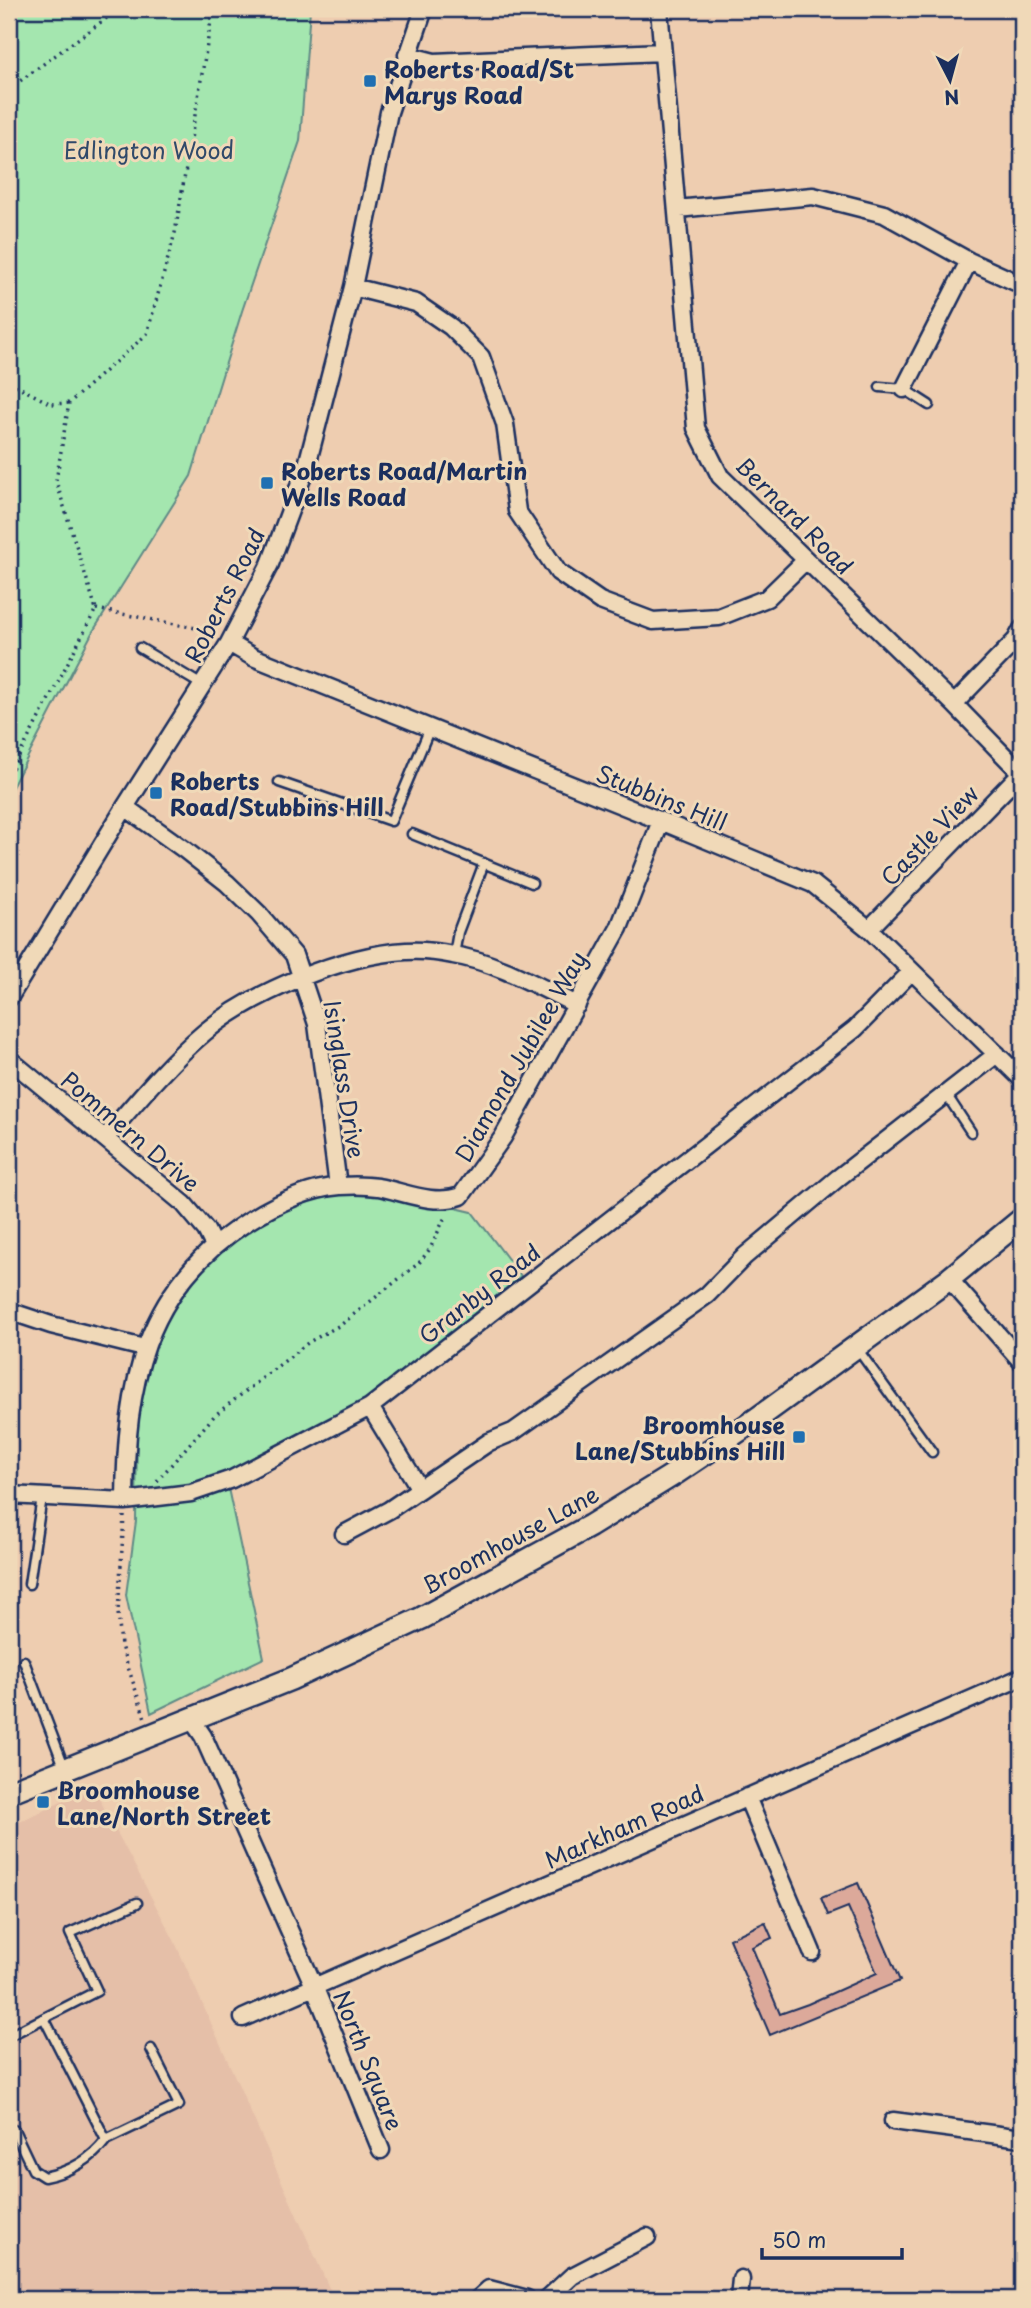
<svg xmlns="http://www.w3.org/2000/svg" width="1031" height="2308" font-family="'Playpen Sans',sans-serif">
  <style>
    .built { fill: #e5bfa8 }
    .green { fill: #a4e6af; stroke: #608a86; stroke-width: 2 }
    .building { fill: #dca99a; stroke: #1b2f5e; stroke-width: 2 }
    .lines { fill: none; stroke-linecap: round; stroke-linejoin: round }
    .service-casing { stroke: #1b2f5e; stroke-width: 13 }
    .minor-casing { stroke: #1b2f5e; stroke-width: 21 }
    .tertiary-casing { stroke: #1b2f5e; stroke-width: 26 }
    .path { stroke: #1b2f5e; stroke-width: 3.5; stroke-dasharray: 2 5; stroke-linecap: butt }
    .service { stroke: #f0d9b8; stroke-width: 8 }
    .minor { stroke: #f0d9b8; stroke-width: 16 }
    .tertiary { stroke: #f0d9b8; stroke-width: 21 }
    .poi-dot { fill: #1f6fb2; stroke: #f0d9b8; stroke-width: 2.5 }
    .labels { text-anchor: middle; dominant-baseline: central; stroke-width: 6; stroke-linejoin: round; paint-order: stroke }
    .poi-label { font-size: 23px; font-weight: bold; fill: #1b2f5e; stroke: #f0d9b8; text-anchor: start }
    .park-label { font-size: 23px; fill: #304a6a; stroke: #f0d9b8 }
    .street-label { font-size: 23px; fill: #1b2f5e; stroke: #f0d9b8 }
  </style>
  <rect width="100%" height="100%" fill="#eecdb0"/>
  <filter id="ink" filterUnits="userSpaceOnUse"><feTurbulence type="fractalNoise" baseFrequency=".0143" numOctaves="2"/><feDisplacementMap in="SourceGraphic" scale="14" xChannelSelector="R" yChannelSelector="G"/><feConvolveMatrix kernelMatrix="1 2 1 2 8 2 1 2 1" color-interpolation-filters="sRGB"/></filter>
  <g filter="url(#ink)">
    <path class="built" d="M93 1787 174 1940 334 2299H9V1827Z"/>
    <path class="green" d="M9 9H310L300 141 242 311 191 476 92 633 9 793Z
      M364 1186 472 1212 521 1276 366 1401 225 1474 264 1658 151 1713 126 1595 136 1521 137 1421 149 1350 189 1279 214 1255 240 1235 299 1199Z"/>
    <path class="building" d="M858 1883 900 1981 770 2035 729 1939 765 1922 772 1938 752 1947 780 2014 808 2004 877 1973 848 1907 828 1915 821 1898Z"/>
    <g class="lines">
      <g class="service-casing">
        <path id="service" d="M880 387 904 389 929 405
          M140 648 202 685
          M279 782 391 821 430 728
          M412 834 532 883
          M454 955 458 932 484 863
          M946 1094 971 1132
          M856 1347 932 1452
          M29 1584 42 1497
          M24 1661 65 1769
          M44 2018 106 2140 179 2105 151 2049
          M9 2036 97 1991 70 1933 137 1903
          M9 2129 14 2130 33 2170 44 2177C70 2172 90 2161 106 2140"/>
      </g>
      <g class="minor-casing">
        <path id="minor" d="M659 9 696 428 720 476 954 704 1022 774
          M407 55 434 62 662 52
          M677 209 813 196 884 214 969 261 1022 285
          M353 287 416 303 451 327 481 357 505 424 517 511 558 572 600 601 653 621 719 617 767 598 806 560
          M904 389 969 261
          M229 643 253 657 661 821 813 884 869 929 1022 1079
          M954 704 1016 640 1022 629
          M125 807 185 850 227 883 259 914 294 955 317 1024 338 1186
          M869 929 1021 773
          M9 998 125 807 229 643 270 564 307 465 353 287 389 112 424 9
          M9 1059 184 1204 206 1230 214 1246
          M106 1137C137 1101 168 1063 205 1032 253 992 343 955 406 951 420 950 439 952 453 955 497 962 537 986 577 1005
          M949 1279 1022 1362
          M9 1311 51 1325 144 1348
          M370 1407 420 1489
          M9 1495 125 1501 191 1493 232 1479 370 1407 855 1029 911 972
          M125 1501C126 1386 143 1289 247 1222 275 1204 307 1189 340 1186 353 1185 365 1185 378 1187 405 1192 433 1206 461 1196L503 1137 619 928 661 821
          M344 1534 389 1510 489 1442 513 1432 707 1295 745 1256 838 1178 997 1054
          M192 1720 203 1736 314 1986 381 2150
          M747 1797 812 1952
          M243 2018 1022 1677
          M893 2121 1022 2138
          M478 2299 489 2289 527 2299
          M547 2299 572 2276 647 2237
          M739 2299 741 2279"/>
      </g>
      <g class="tertiary-casing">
        <path id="tertiary" d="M9 1792 291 1679 422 1618 590 1526 676 1473 758 1418 949 1279 1022 1219"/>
      </g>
      <path class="path" d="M9 89 119 9
        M9 382 51 404 69 403
        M96 609 217 632
        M9 775 96 609 56 481 69 403 147 334 175 233 213 9
        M157 1481 215 1415 309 1342 342 1324 419 1263 430 1249 446 1215
        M124 1516 118 1612 121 1646 145 1718"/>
      <use href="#service" class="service"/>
      <use href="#minor" class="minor"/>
      <use href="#tertiary" class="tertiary"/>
    </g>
  </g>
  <g class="poi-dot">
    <rect x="363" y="74" width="14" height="14" rx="3.5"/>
    <rect x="260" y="476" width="14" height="14" rx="3.5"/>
    <rect x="149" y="786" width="14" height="14" rx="3.5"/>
    <rect x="792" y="1430" width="14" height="14" rx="3.5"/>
    <rect x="36" y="1795" width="14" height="14" rx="3.5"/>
  </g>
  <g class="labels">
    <g class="poi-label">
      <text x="384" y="68">Roberts Road/St<tspan x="384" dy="26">Marys Road</tspan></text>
      <text x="281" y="470">Roberts Road/Martin<tspan x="281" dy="26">Wells Road</tspan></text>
      <text x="170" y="780">Roberts<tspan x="170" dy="26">Road/Stubbins Hill</tspan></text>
      <text x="785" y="1424" text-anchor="end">Broomhouse<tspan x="785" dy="26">Lane/Stubbins Hill</tspan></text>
      <text x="57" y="1789">Broomhouse<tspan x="57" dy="26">Lane/North Street</tspan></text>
    </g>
    <g class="park-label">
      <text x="149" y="149">Edlington Wood</text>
    </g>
    <g class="street-label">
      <text transform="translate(795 515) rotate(45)">Bernard Road</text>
      <text transform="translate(224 595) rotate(-63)">Roberts Road</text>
      <text transform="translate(662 797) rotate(22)">Stubbins Hill</text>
      <text transform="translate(929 835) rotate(-46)">Castle View</text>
      <text transform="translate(520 1056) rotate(-60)">Diamond Jubilee Way</text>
      <text transform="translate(345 1079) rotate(81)">Isinglass Drive</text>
      <text transform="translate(131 1131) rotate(40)">Pommern Drive</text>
      <text transform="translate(479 1293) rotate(-38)">Granby Road</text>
      <text transform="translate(510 1539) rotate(-29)">Broomhouse Lane</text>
      <text transform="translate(624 1826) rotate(-24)">Markham Road</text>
      <text transform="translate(369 2060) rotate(68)">North Square</text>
    </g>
  </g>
  <rect width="1031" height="2308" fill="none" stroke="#f0d9b8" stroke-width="35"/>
  <rect x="18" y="18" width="996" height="2273" fill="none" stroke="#1b2f5e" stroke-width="2.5" filter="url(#ink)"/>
  <g transform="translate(950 80) rotate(174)" stroke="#f0d9b8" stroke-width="5" paint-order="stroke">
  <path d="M0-5L12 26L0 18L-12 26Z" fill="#1b2f5e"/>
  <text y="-10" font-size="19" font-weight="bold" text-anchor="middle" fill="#1b2f5e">N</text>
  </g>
  <path d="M762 2248v10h140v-10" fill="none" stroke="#1b2f5e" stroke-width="3.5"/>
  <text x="772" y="2248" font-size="21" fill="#1b2f5e" stroke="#f0d9b8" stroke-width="5" paint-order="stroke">50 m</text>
</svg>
